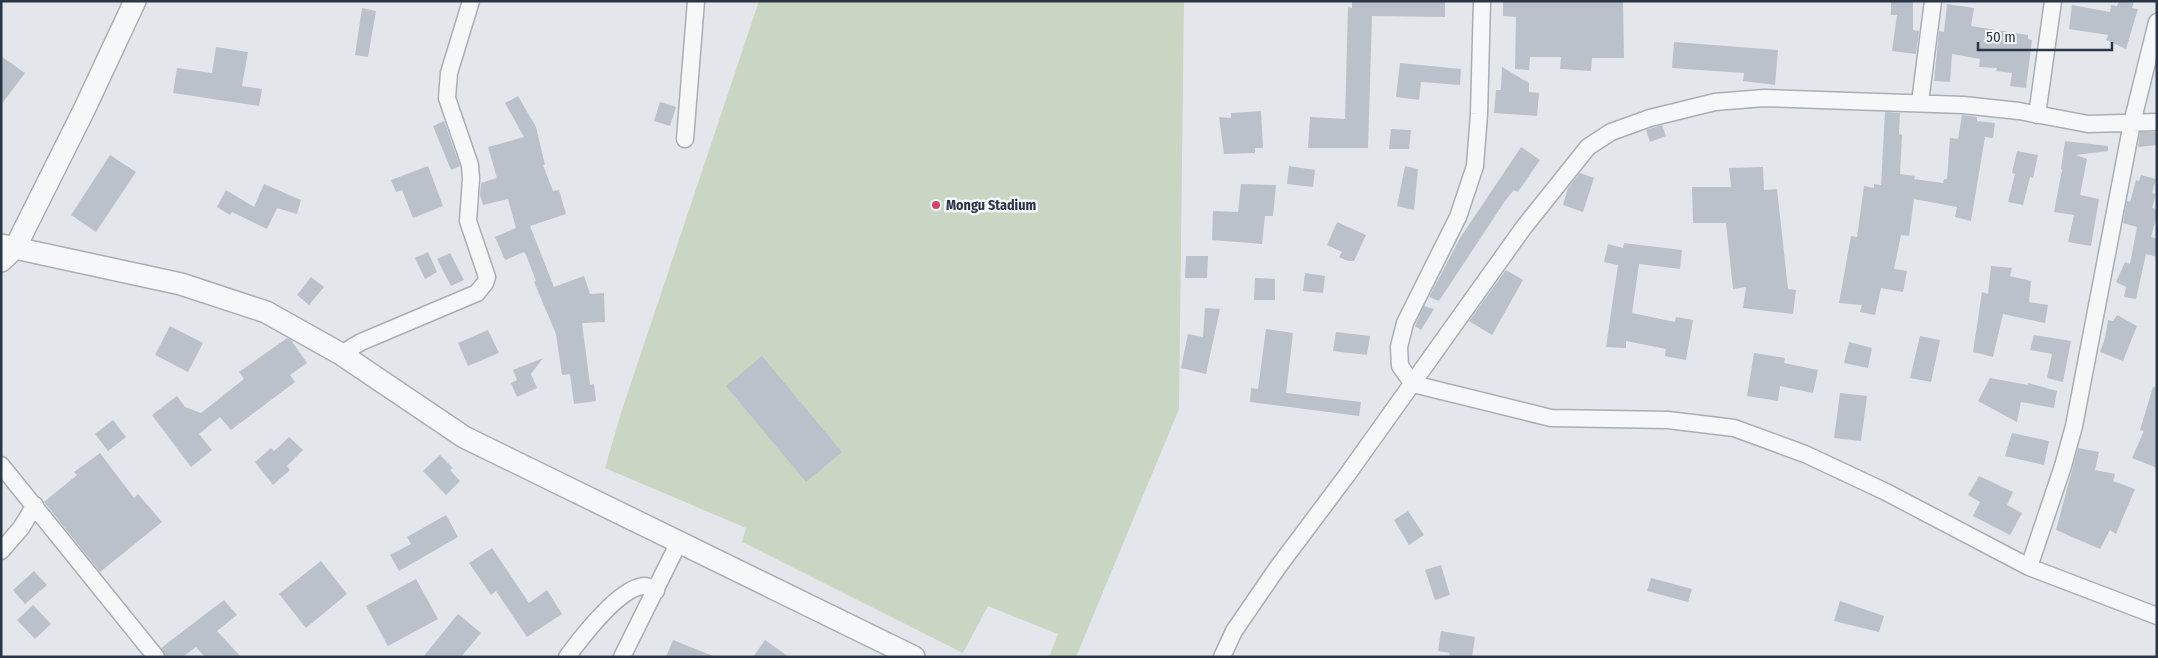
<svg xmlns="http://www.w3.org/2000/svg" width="2158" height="658" font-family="'Fira Sans Condensed',sans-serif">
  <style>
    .green { fill: #cad6c4 }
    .building { fill: #bac1ca }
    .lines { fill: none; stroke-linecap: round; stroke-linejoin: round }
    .minor-casing { stroke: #a8aeb6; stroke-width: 19 }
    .tertiary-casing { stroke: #a8aeb6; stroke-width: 24 }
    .minor { stroke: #f6f7f9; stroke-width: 16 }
    .tertiary { stroke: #f6f7f9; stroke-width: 21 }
    .poi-dot { fill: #d44566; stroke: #f3f6f9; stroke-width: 2 }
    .labels { text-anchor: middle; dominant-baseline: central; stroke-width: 5; stroke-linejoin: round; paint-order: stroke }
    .poi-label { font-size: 14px; font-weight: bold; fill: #2a3645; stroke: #f3f6f9; text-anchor: start }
  </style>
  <rect width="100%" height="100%" fill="#e3e7eb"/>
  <path class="green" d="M759 1H1184L1179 409 1076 657H1049L1058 634 988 606 963 653 742 542 746 528 605 468 620 416Z"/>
  <path class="building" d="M1352 1H1445V17L1372 16 1368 148H1308L1310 117 1345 119 1348 7 1352 8Z
    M1503 1H1623L1624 58H1592L1591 71 1560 69 1561 57H1530L1529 70 1515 69 1516 17 1503 16Z
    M1891 1H1913V30L1919 31 1916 54 1892 51 1897 15H1891Z
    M2119 1H2134L2132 8 2138 9 2126 49 2106 40 2108 35 2069 29 2072 5 2110 12 2111 5 2117 6Z
    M1947 4 1974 8 1971 26 2028 35V39L2032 40 2026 88 2010 86 2012 73 1996 71 1997 68 1979 67 1980 59 1952 54 1950 82 1934 81 1939 31 1944 32Z
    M362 8 376 11 368 57 355 55Z
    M1674 42 1778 50 1775 85 1743 81 1744 73 1672 68Z
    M216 47 248 52 242 86 262 89 259 106 173 93 177 68 212 73Z
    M1 56 25 73 1 105Z
    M1400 63 1461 69 1460 85 1421 82 1419 100 1396 97Z
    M1502 67 1529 83V92L1539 93 1537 116 1494 113 1496 90H1501Z
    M518 96 536 127 545 165H543L553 191 559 190 566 214 530 226 554 287 584 276 590 294 604 293 605 322 582 323 590 385 594 384 596 401 574 404 570 374 562 375 556 334 534 282 536 281 526 255 524 252 505 260 495 237 516 228 508 199 483 205 480 195 481 183 497 178 488 147 524 137 505 103Z
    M660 102 676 107 670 126 654 121Z
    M1261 111 1263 148H1255V153L1224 154 1219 117 1231 118V113Z
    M1885 112 1900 113 1899 134 1902 135 1900 174 1915 176 1914 179 1943 183 1944 179H1947L1950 138 1958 139 1962 115 1977 117V121L1995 123 1993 138 1985 137 1971 221 1955 217 1957 207 1914 199 1909 236 1901 235 1894 269 1907 271 1903 292 1881 288 1875 315 1860 312 1862 305 1839 303 1851 236 1857 237 1864 186 1874 188V184L1881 185Z
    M444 121 460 166 451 170 433 126Z
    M1662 125 1666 136 1650 142 1646 130Z
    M1391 129 1411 130 1409 149H1389Z
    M2140 132H2157V145L2138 147Z
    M2065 141 2108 146V151L2076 155 2087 159 2080 195 2099 199 2091 246 2068 242 2074 215 2054 212 2062 170 2061 169Z
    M1521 147 1540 160 1518 192 1514 190 1505 201 1439 301 1429 297 1460 238Z
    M2017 151 2038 155 2033 178 2030 177 2023 205 2008 202 2015 174 2012 173Z
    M110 155 136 172 96 232 71 215Z
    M428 166 443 206 413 218 402 190 396 192 391 180Z
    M1289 166 1315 170 1313 187 1287 184Z
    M1405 166 1418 169 1414 210 1397 206Z
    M1763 167 1764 190 1777 189 1788 289 1796 290 1793 314 1743 308 1746 287 1733 289 1726 223H1693L1692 187H1731L1729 168Z
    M1580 173 1594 178 1583 212 1563 205 1568 188Z
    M2141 175 2156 179 2152 193 2156 194 2152 208 2157 209V214L2151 237 2157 239V257L2146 254 2136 299 2124 297 2126 287 2116 282 2125 262 2130 264 2137 227 2123 223 2127 201 2130 202 2136 180 2139 181Z
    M264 184 301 200 297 214 277 208 267 229 232 212 230 215 217 207 226 190 254 207Z
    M1241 184 1276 185 1273 216H1265L1262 244 1212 240 1213 211 1238 212Z
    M1337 222 1366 235 1354 261H1348L1339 257 1342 252 1327 245Z
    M1624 243 1682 250 1680 269 1639 264 1632 313 1675 322 1676 317 1693 320 1686 360 1665 356 1666 349 1626 341V348L1606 347 1618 265 1604 262 1608 244 1623 248Z
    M428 252 437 272 425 279 415 258Z
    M450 253 464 280 451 286 437 259Z
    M1186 256H1208L1207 278H1185Z
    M1991 266 2012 268 2010 276 2031 281 2029 302 2048 305 2045 323 2003 314 1993 357 1973 352 1982 292 1988 294Z
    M1506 270 1523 280 1492 335 1469 321Z
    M1305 273 1325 276 1323 293 1303 291Z
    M311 277 324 287 309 305 297 295Z
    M1255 278 1275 279V300H1254Z
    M1424 306 1434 309 1421 330 1415 326Z
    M1205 308 1220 309 1206 374 1181 368 1188 334 1203 337Z
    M2117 315 2137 326 2123 361 2100 352 2105 338 2108 320 2113 321Z
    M170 326 203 343 188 372 155 355Z
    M1266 329 1293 333 1286 393 1361 402 1359 416 1250 402 1251 388 1258 389Z
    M488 330 499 353 468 366 458 343Z
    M1336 332 1370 336 1367 355 1333 351Z
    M2034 335 2071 341 2063 382 2047 378 2052 354 2030 350Z
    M1920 336 1940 340 1931 382 1910 378Z
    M287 338 291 340 307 363 290 375 295 382 231 430 220 417 199 434 212 450 191 467 152 415 177 396 185 407 201 413 244 379 239 372Z
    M1849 342 1872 348 1868 368 1844 363Z
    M1754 353 1785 358 1784 363 1818 370 1813 393 1780 386 1778 401 1747 396Z
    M762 356 842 452 806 482 726 386Z
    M543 358 531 374 537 388 517 397 511 383 517 380 513 370Z
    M1990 378 2028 385V383L2057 391 2054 408 2021 402 2017 422 1978 401Z
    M2153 387H2157V468L2132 458 2144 431 2140 430Z
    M1840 393 1867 396 1861 441 1834 438Z
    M113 420 126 437 108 451 95 434Z
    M2012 433 2049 441 2044 465 2005 456Z
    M289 437 303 450 287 466 290 470 273 485 255 462 271 448 274 451Z
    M2078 448 2099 452 2095 470 2115 474 2113 481 2135 489 2116 534 2110 530 2100 549 2056 530Z
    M100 453 134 498 138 494 162 522 100 572 44 502 77 475 74 472Z
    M440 455 453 468 450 470 460 481 446 495 423 471Z
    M1979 476 2013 492 2007 505 2022 513 2010 535 1973 516 1980 502 1968 495Z
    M1408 511 1424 535 1409 545 1394 520Z
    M446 515 458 537 399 571 390 555 411 544 407 537Z
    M492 548 529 603 547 590 562 614 527 637 496 591 491 595 469 563Z
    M321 561 347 594 306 628 279 594Z
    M1441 565 1450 595 1435 600 1425 570Z
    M34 571 47 585 25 604 13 590Z
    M1651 578 1692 589 1688 602 1647 591Z
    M416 579 438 619 388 646 366 606Z
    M224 600 237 615 217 631 241 657H205L196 647 183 657H166L161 648Z
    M1840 601 1884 616 1879 632 1834 621Z
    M33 605 51 624 35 639 17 620Z
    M458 614 481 633 461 657H423Z
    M1441 631 1475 637 1472 657H1449L1450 653 1438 651Z
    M673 640 713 656 712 657H666Z
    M765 640 789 657H753Z"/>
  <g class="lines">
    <g class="minor-casing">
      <path id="minor" d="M1482 1 1479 114 1475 166 1458 217 1405 323 1399 347 1400 366 1413 384 1551 418 1668 420 1734 428 1805 454 1886 492 2029 567 2157 616
        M1920 102 1933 1
        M2037 115 2053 1
        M685 139 696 1
        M341 354 361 342 477 293 485 283 487 277 468 221 471 179 470 165 447 98 449 73 471 1
        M1 465 156 657
        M1 551 21 528 35 505
        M2029 567 2063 466 2074 426 2132 123 2157 22
        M567 657C581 638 620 586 645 586 648 586 653 589 656 591
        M622 657 679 542
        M1222 657 1234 631 1278 567 1347 475 1524 227 1588 147 1611 132 1650 118 1715 102 1764 98 1963 105 2019 111 2088 124 2157 122"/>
    </g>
    <g class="tertiary-casing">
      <path id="tertiary" d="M1 245 181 284 266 312 341 354 464 437 914 657
        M1 261 15 248 84 110 135 1"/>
    </g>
    <use href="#minor" class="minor"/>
    <use href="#tertiary" class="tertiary"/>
  </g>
  <circle class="poi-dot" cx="936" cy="205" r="5"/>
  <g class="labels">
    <g class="poi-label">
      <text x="946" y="205">Mongu Stadium</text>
    </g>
  </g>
  <rect width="2158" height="658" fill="none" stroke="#2a3645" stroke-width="5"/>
  <path d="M1978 42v8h134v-8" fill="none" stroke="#2a3645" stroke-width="2.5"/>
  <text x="1986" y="42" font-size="15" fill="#2a3645" stroke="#f3f6f9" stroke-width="4" paint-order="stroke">50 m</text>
</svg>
